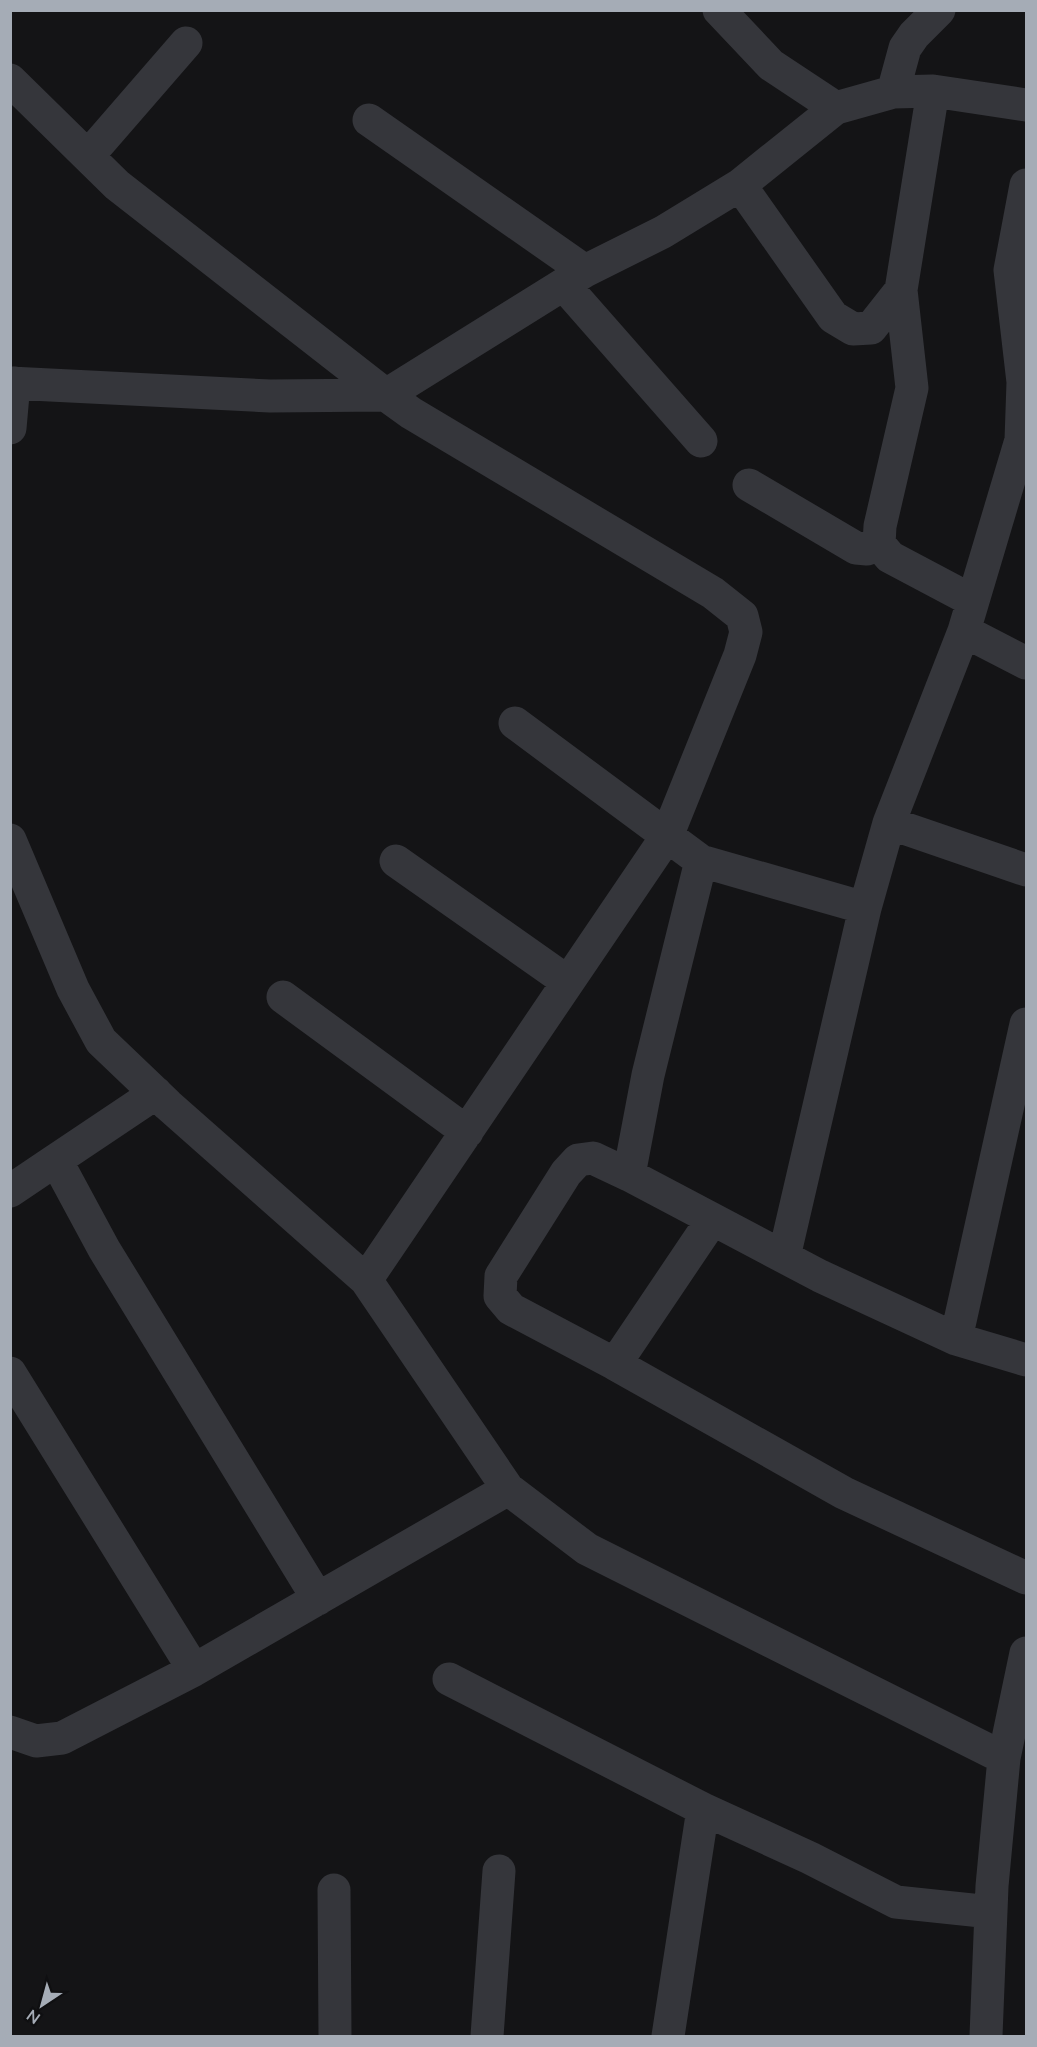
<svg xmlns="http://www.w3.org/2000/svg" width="1037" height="2047" font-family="'Nunito Sans',sans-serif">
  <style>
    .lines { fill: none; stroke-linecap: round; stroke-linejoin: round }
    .minor { stroke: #35363b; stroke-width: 33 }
  </style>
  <rect width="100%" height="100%" fill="#141416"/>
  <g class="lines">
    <path class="minor" d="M719 10 771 65 836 108
      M10 80 117 185 386 395 411 413 713 593 742 616 746 632 740 655 667 836 366 1280
      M893 92 905 48 914 35 939 10
      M369 120 585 271
      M88 156 186 43
      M740 185 833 317 853 329 871 328 901 290 933 91
      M564 285 701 441
      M901 290 912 388 880 526 879 544 890 557 973 601
      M10 383 270 396 386 395 585 271 663 232 740 185 836 108 893 92 933 91 1026 105
      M10 428 14 383
      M749 485 856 548 867 549 879 544
      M964 631 1026 663
      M515 723 701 861 648 1075 629 1175 820 1276 956 1339 1026 1360
      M889 823 964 631 1021 440 1023 382 1010 270 1026 185
      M10 840 73 989 101 1041 168 1105 366 1280 508 1489 587 1549 1004 1758
      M396 861 568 982
      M701 861 865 908 889 823 1026 870
      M283 997 467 1132
      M156 1093 56 1160 104 1249 318 1599
      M10 1191 56 1160
      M712 1220 615 1364 844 1493 1026 1578
      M784 1257 865 908
      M956 1339 1026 1024
      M615 1364 511 1309 500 1296 501 1276 566 1173 578 1160 593 1158 629 1175
      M10 1373 194 1670 62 1738 36 1741 10 1732
      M194 1670 508 1489
      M449 1679 703 1809 668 2036
      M703 1809 810 1858 896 1902 991 1912
      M334 1890 335 2036
      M487 2036 499 1871
      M986 2036 992 1886 1004 1758 1026 1653"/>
  </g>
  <rect width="1037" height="2047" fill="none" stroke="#a5acb6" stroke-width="24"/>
  <g transform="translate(42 2005) rotate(216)" stroke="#0f0f11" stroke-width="4.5" paint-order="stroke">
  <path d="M0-4.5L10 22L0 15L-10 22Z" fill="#a5acb6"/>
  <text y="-9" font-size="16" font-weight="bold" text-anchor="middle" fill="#a5acb6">N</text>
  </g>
</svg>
